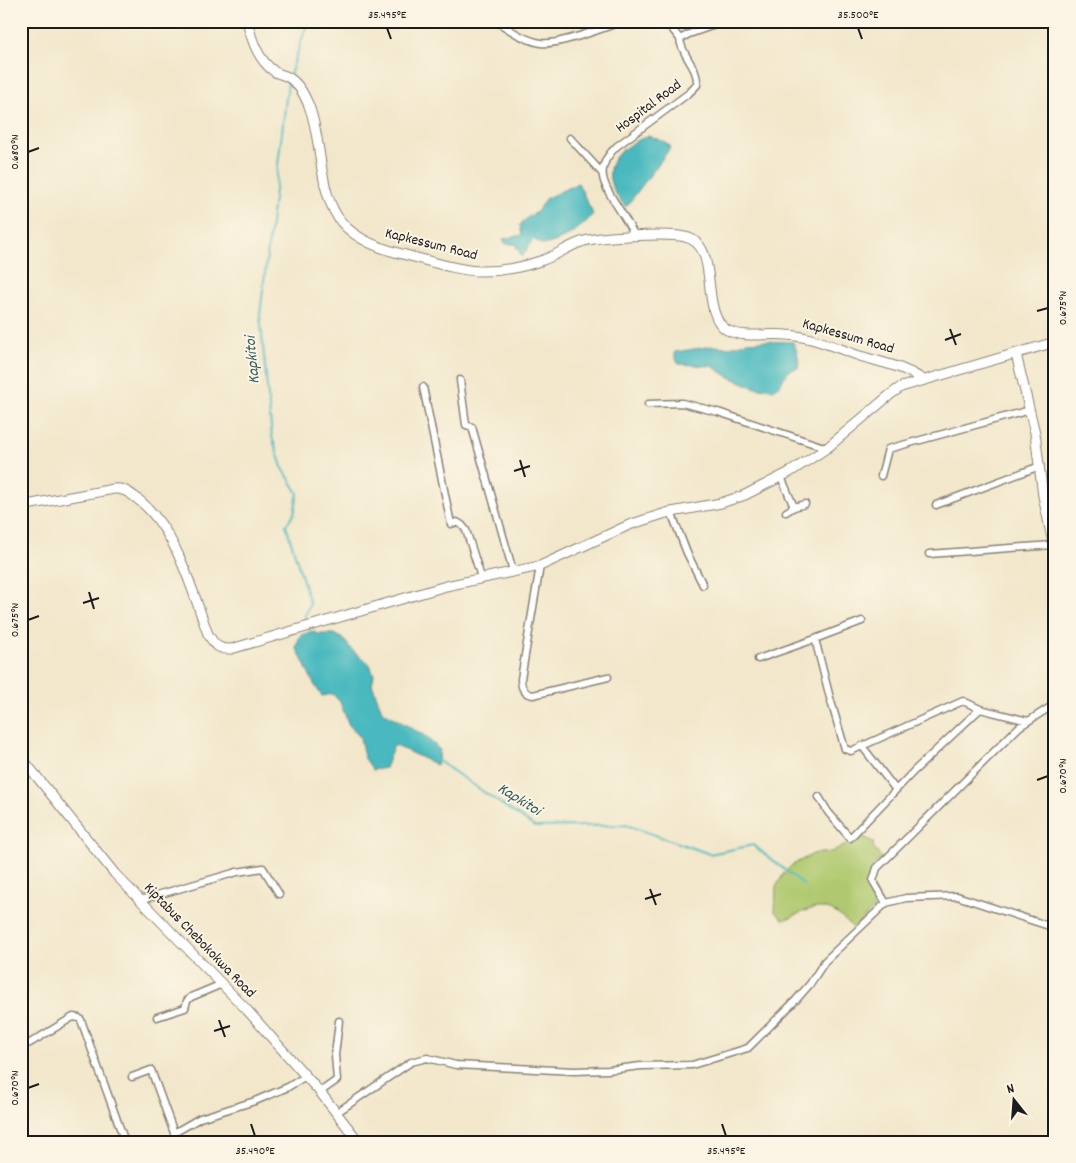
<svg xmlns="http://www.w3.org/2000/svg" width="1076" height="1163" font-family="Dekko,sans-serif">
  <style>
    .green { fill: #b0c96f; stroke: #667246 }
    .water { fill: #4ab9bf; stroke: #336a6e }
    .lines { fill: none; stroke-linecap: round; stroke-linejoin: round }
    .stream { stroke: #4ab9bf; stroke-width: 2 }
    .street-casing { stroke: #878274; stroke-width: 9 }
    .secondary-casing { stroke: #878274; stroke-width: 11 }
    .street { stroke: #fff; stroke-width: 6 }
    .secondary { stroke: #fff; stroke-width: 9 }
    .ticks { fill: none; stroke: #1c1c1c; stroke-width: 2 }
    .labels { text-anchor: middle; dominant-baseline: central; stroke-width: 4; stroke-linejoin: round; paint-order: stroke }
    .street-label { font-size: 15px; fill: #1c1c1c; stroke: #fcf5e5 }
    .water-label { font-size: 16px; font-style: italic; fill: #2e5b5d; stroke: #fcf5e5 }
    .neatline { fill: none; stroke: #1c1c1c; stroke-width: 2 }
    .ticks-label { font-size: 12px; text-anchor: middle; fill: #1c1c1c }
  </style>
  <rect width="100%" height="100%" fill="#fcf5e5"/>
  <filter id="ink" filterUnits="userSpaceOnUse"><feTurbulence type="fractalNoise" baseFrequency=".02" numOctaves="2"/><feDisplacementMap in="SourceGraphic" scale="10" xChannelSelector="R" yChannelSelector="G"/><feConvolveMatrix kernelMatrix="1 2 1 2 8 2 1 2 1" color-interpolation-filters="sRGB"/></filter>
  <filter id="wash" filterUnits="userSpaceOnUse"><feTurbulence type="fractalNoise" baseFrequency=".0096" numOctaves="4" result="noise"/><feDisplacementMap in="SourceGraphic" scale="20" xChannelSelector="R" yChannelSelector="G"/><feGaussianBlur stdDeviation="1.12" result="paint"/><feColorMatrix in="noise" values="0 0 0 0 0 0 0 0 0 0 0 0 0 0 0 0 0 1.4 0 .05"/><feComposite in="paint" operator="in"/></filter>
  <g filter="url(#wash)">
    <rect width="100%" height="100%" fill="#f2e7cb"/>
    <path class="green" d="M864 837 873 842 874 849 881 857C866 875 867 883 881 902L853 928C835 910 825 902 800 913 793 916 790 919 782 919L775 912 776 887 784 873 792 865 813 854 831 852Z"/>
    <path class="water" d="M648 136 663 141 671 147 626 207C595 174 611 150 648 136Z
      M578 183 593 214C580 230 563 241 543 245L533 239 522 257 515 244H506L503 239 522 235 520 225 528 217 537 212 545 199Z
      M763 341 793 342C797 350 800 360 798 368 781 371 787 380 775 389L756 388 727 376 712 366 679 364 675 357V352L713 346 730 347 747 342Z
      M311 631 318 634H334L343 639 355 653 369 663 374 675 372 684 382 711 425 736 440 750 437 765 394 745 385 768 373 770 364 757 360 737 349 725 340 702 333 694 322 696 314 684 296 647 300 636Z"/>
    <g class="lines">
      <path class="stream" d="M290 75 308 21
        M288 82 260 315 272 437 282 467 298 493 294 514 286 525 310 604 305 615 306 624
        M437 760 535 827 626 825 710 854 753 845 804 885"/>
    </g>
  </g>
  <g filter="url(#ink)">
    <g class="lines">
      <g class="street-casing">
        <path id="street" d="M496 21C510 30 524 40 541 43 557 46 606 27 623 21
          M666 21 680 39
          M570 138 602 173
          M635 236C630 227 625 218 619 209 604 185 592 169 617 146L689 93 697 85C699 68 681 55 680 39L689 34 726 21
          M460 380 466 425 472 427 513 571
          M423 387 451 524 457 522 462 525 466 530 481 577
          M648 404 682 403 718 412 827 448
          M881 476 888 449 1030 410
          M781 477 794 507 805 504
          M936 505 1040 466
          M671 512 687 553 703 585
          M786 512 794 507
          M929 554 1053 545
          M540 566 521 679C521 688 524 694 533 695L608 677
          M815 639 862 621
          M758 659 815 639 830 698 845 749 851 751 963 701 980 709 1028 721
          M862 746 896 790
          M819 797 828 812 850 838 914 771 980 709
          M140 900 237 872 263 868 279 894
          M886 903 873 881 877 868 1019 727 1055 704
          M157 1017 185 1008 187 1001 191 997 222 984
          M21 1045 30 1043 73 1017 79 1018 81 1020 125 1142
          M132 1077 151 1070 174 1133 200 1118 255 1101 288 1087 306 1076
          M320 1092 337 1080 335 1055 339 1021
          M336 1113 411 1062 427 1058 456 1065 574 1071 608 1070 641 1066 692 1065 748 1048 796 1000 810 984 825 961 886 903 906 898 957 896 1055 928"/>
      </g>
      <g class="secondary-casing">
        <path id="secondary" d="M247 21C252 41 258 60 275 72 279 74 284 75 288 77 299 84 304 94 309 106 322 139 318 186 337 216 350 237 378 248 402 254 423 259 461 272 482 271 500 271 523 267 540 261 554 257 567 247 581 242 596 236 669 233 685 237 722 244 698 313 727 330 744 339 768 333 786 335 812 336 836 348 860 356 883 363 903 366 924 380
          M1016 354 1035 433 1043 496 1055 552
          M21 506 114 489C123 488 129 492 135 497 176 527 191 588 208 634 214 644 218 650 231 649L446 586 540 566 629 525 666 513 721 503 745 495 790 472 827 448 891 394 901 387 1055 342
          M21 757 115 874 247 1010 320 1092 359 1142"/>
      </g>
      <use href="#street" class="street"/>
      <use href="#secondary" class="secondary"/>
    </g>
  </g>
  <path class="ticks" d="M387 28 391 39M858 28 862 39M28 152 39 148M1037 311 1048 308M950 329 956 345M945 340 961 334M520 460 525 477M514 471 530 466M89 592 94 609M83 603 99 598M28 620 39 616M1037 780 1048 776M650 889 656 905M645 899 661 894M219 1020 225 1037M214 1031 230 1026M28 1088 39 1084M251 1124 255 1136M722 1124 726 1136"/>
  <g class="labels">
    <g class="street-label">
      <text transform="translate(649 107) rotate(-37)">Hospital Road</text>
      <text transform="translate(431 245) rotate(14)">Kapkessum Road</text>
      <text transform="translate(848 337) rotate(16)">Kapkessum Road</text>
      <text transform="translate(199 941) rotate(46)">Kiptabus Chebokokwa Road</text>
    </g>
    <g class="water-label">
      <text transform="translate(253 360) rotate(-95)">Kapkitoi</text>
      <text transform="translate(519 800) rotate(32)">Kapkitoi</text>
    </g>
  </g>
  <rect width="1076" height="1163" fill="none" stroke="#fcf5e5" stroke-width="55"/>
  <g transform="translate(1014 1100) rotate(343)" stroke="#fcf5e5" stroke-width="4" paint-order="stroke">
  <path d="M0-4L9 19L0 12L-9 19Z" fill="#1c1c1c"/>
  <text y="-8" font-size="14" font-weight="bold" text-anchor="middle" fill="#1c1c1c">N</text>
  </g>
  <rect x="28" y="28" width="1020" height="1108" class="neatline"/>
  <g class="ticks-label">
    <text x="387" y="18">35.495°E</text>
    <text x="858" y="18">35.500°E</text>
    <text transform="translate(14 152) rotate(-90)" y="4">0.680°N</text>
    <text transform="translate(1062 308) rotate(-90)" y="4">0.675°N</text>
    <text transform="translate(14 620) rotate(-90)" y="4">0.675°N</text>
    <text transform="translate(1062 776) rotate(-90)" y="4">0.670°N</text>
    <text transform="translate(14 1088) rotate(-90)" y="4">0.670°N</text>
    <text x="255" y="1154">35.490°E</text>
    <text x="726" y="1154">35.495°E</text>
  </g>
</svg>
